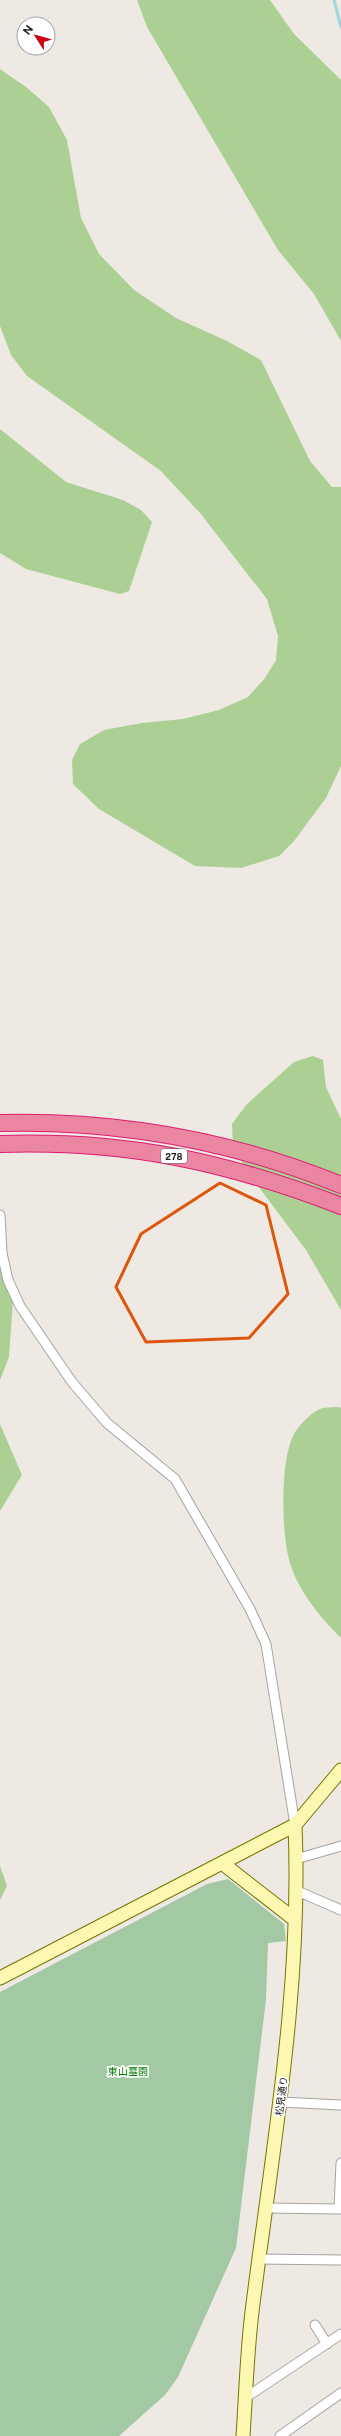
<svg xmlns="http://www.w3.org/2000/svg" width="341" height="2436" font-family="'Public Sans','Noto Sans JP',sans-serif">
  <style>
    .forest { fill: #acd094 }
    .cemetery { fill: #a2c8a4 }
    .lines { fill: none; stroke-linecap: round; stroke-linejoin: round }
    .stream { stroke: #a0d6de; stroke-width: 3 }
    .street-casing { stroke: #a4a4a4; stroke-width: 11 }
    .secondary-casing { stroke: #767700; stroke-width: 15 }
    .highway-casing { stroke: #df1c72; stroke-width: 18 }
    .street { stroke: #fff; stroke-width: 9 }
    .secondary { stroke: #fcf8b2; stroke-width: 13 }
    .highway { stroke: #ea85a2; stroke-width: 16 }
    .marked { fill: none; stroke: #de560d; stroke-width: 3; stroke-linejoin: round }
    .labels { text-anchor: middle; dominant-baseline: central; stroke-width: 3.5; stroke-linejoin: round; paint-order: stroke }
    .shield { fill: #fff; stroke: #616161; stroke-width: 1 }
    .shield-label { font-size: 9px; font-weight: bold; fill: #1d1d1d }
    .park-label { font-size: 10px; fill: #097e07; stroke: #fff }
    .street-label { font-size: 10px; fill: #1d1d1d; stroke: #fff }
  </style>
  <rect width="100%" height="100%" fill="#eee9e2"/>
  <path class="forest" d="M137 0H270L294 34 341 80V341L314 294 278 250 147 27Z
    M0 69 26 87 49 107 67 140 81 218 99 254 134 290 176 318 227 341 261 360 310 461 332 487H341V766L326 798 294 841 279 856 241 868 195 866 99 809 73 784 72 760 80 744 104 730 142 723 183 719 219 710 248 697 265 678 276 660 278 636 267 599 200 513 161 471 27 376 11 355 0 326Z
    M0 429 66 482 123 500 141 510 152 522 129 591 120 594 26 569 0 553Z
    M313 1056 323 1060 326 1087 341 1119V1310L306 1250 249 1174 233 1147 232 1124 246 1105 294 1062Z
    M0 1246 14 1286 9 1357 0 1380Z
    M339 1407 341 1408V1638C320 1617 299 1592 290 1563 281 1534 280 1460 294 1434 299 1425 309 1415 318 1410 323 1407 332 1407 339 1407Z
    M0 1424 22 1475 0 1511Z
    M0 1866 7 1886 0 1900Z"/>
  <path class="cemetery" d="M228 1879 284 1924 286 1941 268 1943 266 1999 236 2248 178 2377 165 2395 119 2436H0V1992L207 1884Z"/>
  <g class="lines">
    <path class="stream" d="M334 0 341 27"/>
    <g class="street-casing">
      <path id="street" d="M0 1215 2 1253 8 1280 20 1306 72 1382 107 1423 175 1479 250 1609 266 1644 295 1825
        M296 1859 341 1846
        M295 1890 341 1910
        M280 2102 341 2105
        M266 2208 341 2209
        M339 2209 341 2163
        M259 2259 341 2260
        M315 2325 327 2344
        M245 2398 341 2334
        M280 2436 341 2393"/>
    </g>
    <g class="secondary-casing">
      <path id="secondary" d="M222 1863 294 1919
        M0 1978 295 1825
        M243 2436C246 2392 247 2348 253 2304 273 2145 302 1986 295 1825L341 1770"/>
    </g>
    <g class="highway-casing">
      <path id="highway" d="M0 1123C118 1120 231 1140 341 1185
        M0 1144C125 1140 225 1161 341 1206"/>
    </g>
    <use href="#street" class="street"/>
    <use href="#secondary" class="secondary"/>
    <use href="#highway" class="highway"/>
  </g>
  <path class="marked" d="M220 1183 266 1205 288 1294 249 1338 146 1342 116 1287 141 1234Z"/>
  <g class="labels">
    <rect class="shield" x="161" y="1149" width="26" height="14" rx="3"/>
    <g class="shield-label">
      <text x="174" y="1156">278</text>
    </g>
    <g class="park-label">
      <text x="128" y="2071">東山墓園</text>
    </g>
    <g class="street-label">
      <text transform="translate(281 2096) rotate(-83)">松見通り</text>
    </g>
  </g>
  <g transform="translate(36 36) rotate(307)"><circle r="19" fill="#ffffff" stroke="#a5a5a5"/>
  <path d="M0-3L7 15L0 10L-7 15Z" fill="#c90014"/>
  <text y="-6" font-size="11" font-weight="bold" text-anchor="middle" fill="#1d1d1d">N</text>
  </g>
</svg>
